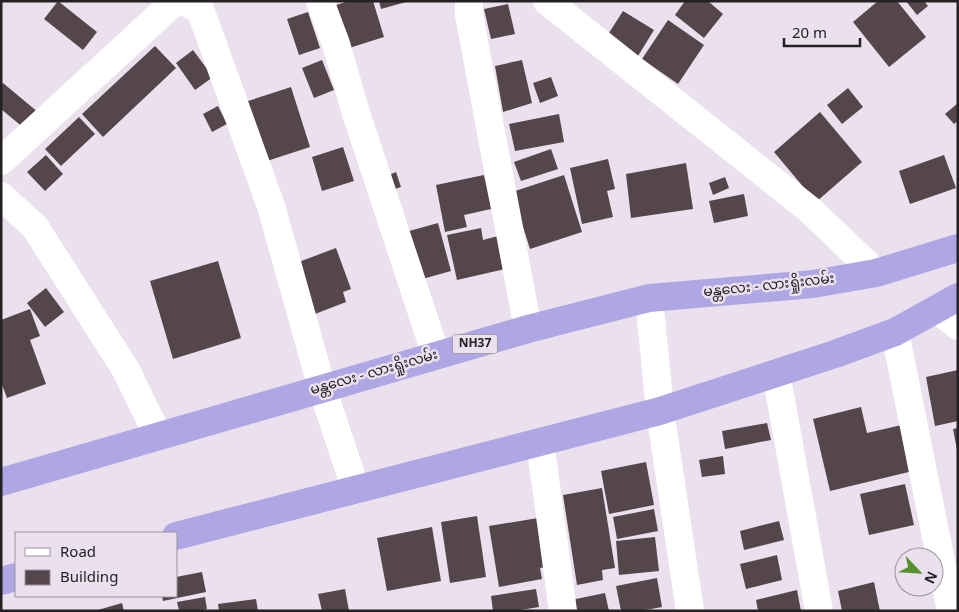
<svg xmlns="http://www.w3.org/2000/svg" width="959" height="612" font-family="Georgia,'Noto Sans Myanmar',serif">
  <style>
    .building { fill: #54464a }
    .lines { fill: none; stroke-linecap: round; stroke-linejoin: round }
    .minor { stroke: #fff; stroke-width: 28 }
    .trunk { stroke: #aea7e3; stroke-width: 28 }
    .labels { text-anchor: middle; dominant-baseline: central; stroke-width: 5; stroke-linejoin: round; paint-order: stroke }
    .shield { fill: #ebe0ed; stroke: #605a60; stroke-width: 1 }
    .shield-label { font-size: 12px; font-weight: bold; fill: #242024 }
    .street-label { font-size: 14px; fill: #242024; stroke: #ebe0ed }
  </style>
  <rect width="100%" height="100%" fill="#ebe0ed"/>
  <path class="building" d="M58 1 97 32 83 50 44 19Z
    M349 1H373L384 37 346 49 333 6Z
    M379 1H406V2L381 9Z
    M685 1H708L723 14 704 38 675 15Z
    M878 1H897L926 37 889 67 853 22Z
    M906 1H924L928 6 917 15Z
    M508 4 515 34 491 39 484 9Z
    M623 11 654 30 638 56 607 36Z
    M308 12 320 48 299 55 287 19Z
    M668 20 704 45 678 84 642 59Z
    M155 46 176 68 103 137 82 114Z
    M193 50 213 77 195 90 176 63Z
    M322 60 334 90 314 98 302 68Z
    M522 60 532 103 503 112 495 66Z
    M551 77 558 96 540 103 533 83Z
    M3 83 39 113 25 129 1 109V86Z
    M291 87 310 147 264 162 245 102Z
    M848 88 863 107 842 124 827 105Z
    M958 103V121L954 124 945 114Z
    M218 106 227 124 212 132 203 114Z
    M820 112 862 162 816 202 774 152Z
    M559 114 564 142 515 151 509 124Z
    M79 117 95 134 61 166 45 149Z
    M343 147 354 181 322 191 312 157Z
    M551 149 558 169 521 181 514 162Z
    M46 155 63 174 45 191 27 172Z
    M944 155 956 188 910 204 899 171Z
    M608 159 615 189 607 191 613 217 582 224 570 168Z
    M686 163 693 209 631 218 626 174Z
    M396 172 401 187 389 191 384 177Z
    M484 175 491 209 464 215 467 227 445 232 436 185Z
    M564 175 582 232 530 249 512 192Z
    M725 177 729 188 713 195 709 183Z
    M744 194 748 216 714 223 709 201Z
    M438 223 451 271 415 281 402 233Z
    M481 228 483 240 498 236 505 269 457 280 447 235Z
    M336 248 351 289 343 292 346 302 315 314 296 263Z
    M218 261 241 338 173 359 150 281Z
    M46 288 64 312 45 327 27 303Z
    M30 309 40 336 30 340 46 384 7 398 1 382V320Z
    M958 370V421L935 426 926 377Z
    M861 407 867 433 906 424 917 470 830 491 813 419Z
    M767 423 771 440 725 449 722 431Z
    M958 428V450H957L953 429Z
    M723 456 725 474 702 477 699 460Z
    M646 462 654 505 609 514 601 471Z
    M905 484 914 525 869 535 860 494Z
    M602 488 615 568 602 570 603 580 577 585 563 495Z
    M654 509 658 531 617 539 613 517Z
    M477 516 486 577 450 583 441 522Z
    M538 518 546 567 540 568 542 579 499 587 489 526Z
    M779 521 784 540 744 550 740 531Z
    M432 527 441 581 387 591 377 538Z
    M655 537 659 571 619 575 616 541Z
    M777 555 782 580 746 589 740 564Z
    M202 572 206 592 163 601 162 596H176V577Z
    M657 578 662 607 640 611H621L616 586Z
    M874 582 880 611H842L838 591Z
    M345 589 349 611H322L318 594Z
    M536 589 539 607 515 611H493L491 596Z
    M797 590 801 611H758L756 600Z
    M605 593 609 611H573L571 600Z
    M205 597 207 609 199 611H179L177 602Z
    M256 599 258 611H219L218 604Z
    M122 603 124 611H98V610Z"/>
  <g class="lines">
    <path class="minor" d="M183 1 200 9 271 206 322 388 356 490
      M320 1 336 44 356 113 436 355
      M469 1V15L528 329
      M547 1 810 210 876 273
      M1 161 171 5 180 1
      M1 196 35 227 126 370 158 436
      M649 298 660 411 690 611
      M937 309 958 326
      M895 332 951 611
      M776 373 819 611
      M540 442 563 611"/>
    <path class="trunk" d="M1 482 528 329 649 298 813 284 876 273 958 248
      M176 536 660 411 835 354 895 332 958 297
      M1 581 16 577"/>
  </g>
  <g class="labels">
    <rect class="shield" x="452.5" y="334.5" width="45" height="19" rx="4"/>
    <g class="shield-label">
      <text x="475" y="344">NH37</text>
    </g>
    <g class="street-label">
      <text transform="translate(769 286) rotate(-6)">မန္တလေး - လားရှိုးလမ်း</text>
      <text transform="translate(374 373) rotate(-16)">မန္တလေး - လားရှိုးလမ်း</text>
    </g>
  </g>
  <rect width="959" height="612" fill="none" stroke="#242024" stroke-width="5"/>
  <rect x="15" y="532" width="162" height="65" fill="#ebe0ed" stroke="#9b939d"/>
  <rect x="25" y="548" width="25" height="8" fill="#ffffff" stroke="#9b939d"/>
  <text x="60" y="557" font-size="15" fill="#242024">Road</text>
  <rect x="25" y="570" width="25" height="15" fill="#54464a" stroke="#9b939d"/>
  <text x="60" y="582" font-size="15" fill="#242024">Building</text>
  <g transform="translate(919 572) rotate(115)"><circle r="24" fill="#ebe0ed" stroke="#9b939d"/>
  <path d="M0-4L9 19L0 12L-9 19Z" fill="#56902d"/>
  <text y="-8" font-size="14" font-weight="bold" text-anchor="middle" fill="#242024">N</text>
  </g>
  <path d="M784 38v8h76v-8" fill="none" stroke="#242024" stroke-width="2.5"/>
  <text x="792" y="38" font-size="15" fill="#242024" stroke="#ebe0ed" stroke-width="4" paint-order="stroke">20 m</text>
</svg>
